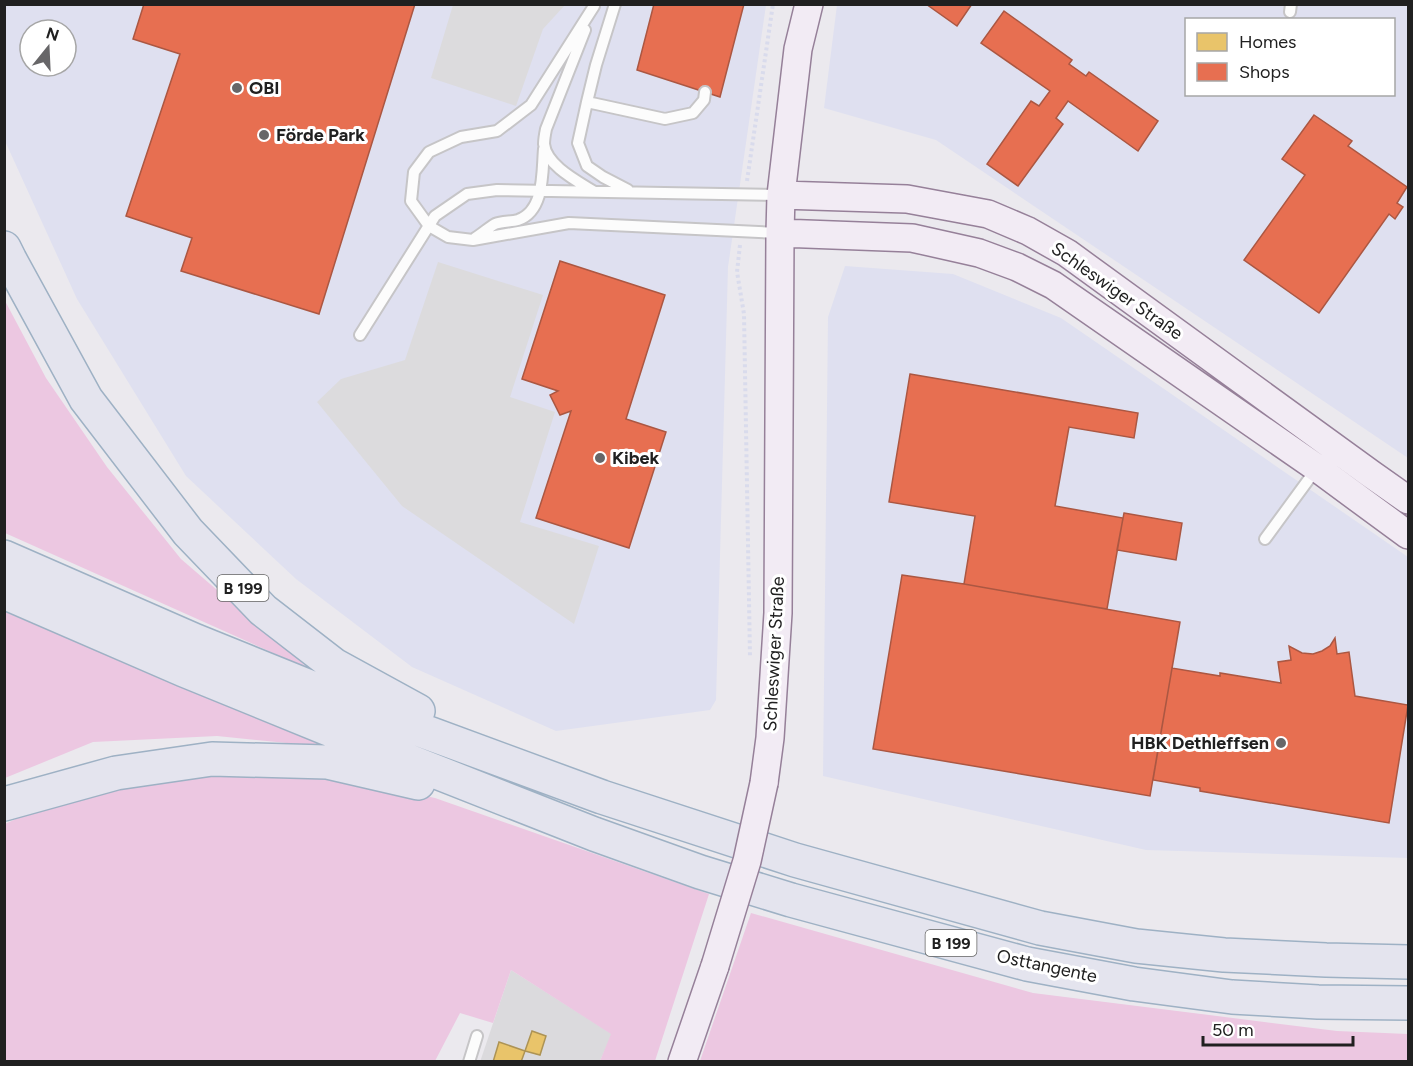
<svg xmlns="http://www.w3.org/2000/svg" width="1413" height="1066" font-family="Figtree,sans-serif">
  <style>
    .residential { fill: #dbdadd }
    .commercial { fill: #dfe0f0; fill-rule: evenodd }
    .grass { fill: #ecc7e1 }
    .parking { fill: #dcdbdd }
    .homes { fill: #e9c46a; stroke: #ad9354; stroke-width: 1.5 }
    .shops { fill: #e76f51; stroke: #ab5742; stroke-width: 1.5 }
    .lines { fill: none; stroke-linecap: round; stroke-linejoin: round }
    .service-casing { stroke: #c6c5c7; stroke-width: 14 }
    .secondary-casing { stroke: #968099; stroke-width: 30 }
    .trunk-casing { stroke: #9eb1c4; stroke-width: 36 }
    .path { stroke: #d9dbec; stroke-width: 4; stroke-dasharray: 3 3; stroke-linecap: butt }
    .service { stroke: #fcfcfc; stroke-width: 10 }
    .secondary { stroke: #f2ebf4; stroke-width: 27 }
    .trunk { stroke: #e4e4ee; stroke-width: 33 }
    .secondary-bridge-casing { stroke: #968099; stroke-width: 30; stroke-linecap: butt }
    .secondary-bridge { stroke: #f2ebf4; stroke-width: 27 }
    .poi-dot { fill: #676668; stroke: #fff; stroke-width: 2 }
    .labels { text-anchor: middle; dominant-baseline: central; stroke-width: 6; stroke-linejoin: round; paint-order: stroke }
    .shield { fill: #fff; stroke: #636363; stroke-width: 1.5 }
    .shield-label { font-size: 16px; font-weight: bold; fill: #202020 }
    .poi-label { font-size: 18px; font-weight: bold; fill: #202020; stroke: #fff; text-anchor: start }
    .street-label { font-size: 18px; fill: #202020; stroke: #fff }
  </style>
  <rect width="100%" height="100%" fill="#ebe9ee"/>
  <path class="residential" d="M511 970 612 1034 600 1061 480 1062Z"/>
  <path class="commercial" d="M4 5H766L728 267 716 700 710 710 556 731 412 667 296 579 186 476 77 299 5 141ZM30 30H66V66H30Z
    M837 5H1408V458L936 140 824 108ZM1186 20H1394V94H1186Z
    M845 266 953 274 1061 318 1408 557V858L1146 850 823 776 828 317Z"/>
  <path class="grass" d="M4 299 46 378 107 467 181 559 309 669 5 533Z
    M5 612 327 747 217 736 93 742 5 778Z
    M255 771 326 775 435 798 709 894 655 1061H600L611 1034 511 970 493 1023 460 1013 435 1061 5 1062V824L29 813 148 780Z
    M751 913 1033 993 1337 1031 1408 1034V1061H700Z"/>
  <path class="parking" d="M453 5H565L543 29 516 106 431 78Z
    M438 262 543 295 510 397 555 412 520 522 599 546 574 624 402 506 317 402 341 379 405 360Z"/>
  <path class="homes" d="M532 1031 546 1036 540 1055 525 1051Z
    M499 1042 525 1051 521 1062H493Z"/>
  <path class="shops" d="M144 4H415L319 314 181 271 192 238 126 216 180 54 133 39Z
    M654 4H744L720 97 637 70Z
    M926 4H972L957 26Z
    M1004 11 1072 60 1069 64 1086 76 1089 72 1158 121 1138 151 1068 101 1056 118 1063 124 1018 186 987 164 1031 101 1039 106 1050 91 981 43Z
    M1314 115 1352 141 1348 146 1407 187 1397 203 1403 207 1395 219 1389 214 1319 313 1244 260 1305 175 1282 159Z
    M560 261 665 295 626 419 666 432 629 548 536 518 571 411 560 415 550 395 558 391 522 379Z
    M910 374 1138 413 1134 438 1069 427 1055 506 1123 518 1107 609 964 584 975 516 889 502Z
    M1124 513 1182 523 1176 560 1117 550Z
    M902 575 964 584 1180 622 1150 796 873 749Z
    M1335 638 1337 654 1349 652 1355 696 1408 705 1389 823 1200 791V788L1153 780 1172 668 1220 676V673L1281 683 1278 662 1291 660 1289 646 1302 653 1313 654 1322 651 1330 646Z"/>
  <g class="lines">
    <g class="service-casing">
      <path id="service" d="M615 4 596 65 587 102 578 143 587 166 603 177 628 190
        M594 6 531 105 497 131 461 137 429 152 414 172 411 201 429 226 448 237 473 240 569 223 779 233
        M1290 12 1291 4
        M585 30 546 129C545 134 544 139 544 144 546 165 577 181 593 191
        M587 102 665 119 693 113 704 100 705 92
        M475 238C482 234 488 228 495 224 502 221 511 222 518 220 545 211 542 171 544 149
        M360 335 435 216 467 194 497 190 781 195
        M1265 539 1317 468
        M469 1062 477 1036"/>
    </g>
    <g class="secondary-casing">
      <path id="secondary" d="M781 195 907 199 988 214 1028 231 1067 253 1371 474 1408 500
        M780 233 912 238 979 253 1017 267 1053 285 1317 468 1408 535
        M764 783 770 738 778 613 780 233 781 195 798 49 809 4
        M682 1062 715 966"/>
    </g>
    <g class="trunk-casing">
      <path id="trunk" d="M4 248 10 260 86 399 188 532 263 610 334 665 418 711
        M4 557 196 641 374 713 602 797 795 860 1040 928 1136 946 1224 955 1326 960 1408 962
        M4 592 184 670 358 741 594 834 700 872 791 900 1027 964 1134 984 1232 997 1318 1002 1408 1003
        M4 804 116 773 212 759 327 762 418 783"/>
    </g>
    <path class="path" d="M747 181 773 4
      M740 245 737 272 744 314 750 657"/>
    <use href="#service" class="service"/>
    <use href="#secondary" class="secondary"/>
    <use href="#trunk" class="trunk"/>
    <g class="secondary-bridge-casing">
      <path id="secondary-bridge" d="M715 966 747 861 764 783"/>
    </g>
    <use href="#secondary-bridge" class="secondary-bridge"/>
  </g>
  <g class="poi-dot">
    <circle cx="237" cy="88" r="6"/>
    <circle cx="264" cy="135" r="6"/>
    <circle cx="600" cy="458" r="6"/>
    <circle cx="1281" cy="743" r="6"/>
  </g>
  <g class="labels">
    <g class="shield">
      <rect x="217.5" y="575" width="51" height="26" rx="4.5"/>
      <rect x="925.5" y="930" width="51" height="26" rx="4.5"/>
    </g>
    <g class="shield-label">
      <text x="243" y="588">B 199</text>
      <text x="951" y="943">B 199</text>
    </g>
    <g class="poi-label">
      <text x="249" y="88">OBI</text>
      <text x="276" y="135">Förde Park</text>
      <text x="612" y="458">Kibek</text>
      <text x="1269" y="743" text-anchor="end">HBK Dethleffsen</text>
    </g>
    <g class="street-label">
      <text transform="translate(1117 291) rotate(35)">Schleswiger Straße</text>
      <text transform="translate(774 654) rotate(-87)">Schleswiger Straße</text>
      <text transform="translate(1047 966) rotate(12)">Osttangente</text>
    </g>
  </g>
  <rect width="1413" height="1066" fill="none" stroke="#202020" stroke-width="12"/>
  <rect x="1185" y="18" width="210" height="78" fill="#ffffff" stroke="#a6a6a6" stroke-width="1.5"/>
  <rect x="1197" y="33" width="30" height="18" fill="#e9c46a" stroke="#a6a6a6" stroke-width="1.5"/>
  <text x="1239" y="48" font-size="18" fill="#202020">Homes</text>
  <rect x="1197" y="63" width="30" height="18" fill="#e76f51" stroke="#a6a6a6" stroke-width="1.5"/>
  <text x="1239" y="78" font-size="18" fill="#202020">Shops</text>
  <g transform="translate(48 48) rotate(18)"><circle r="28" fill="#ffffff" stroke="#a6a6a6" stroke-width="1.5"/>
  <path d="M0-4.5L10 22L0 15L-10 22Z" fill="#676668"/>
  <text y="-9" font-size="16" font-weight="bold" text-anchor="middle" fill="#202020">N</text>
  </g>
  <path d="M1203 1036v9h150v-9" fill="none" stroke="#202020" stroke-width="3"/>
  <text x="1212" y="1036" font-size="18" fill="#202020" stroke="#ffffff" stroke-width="4.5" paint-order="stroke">50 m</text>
</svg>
